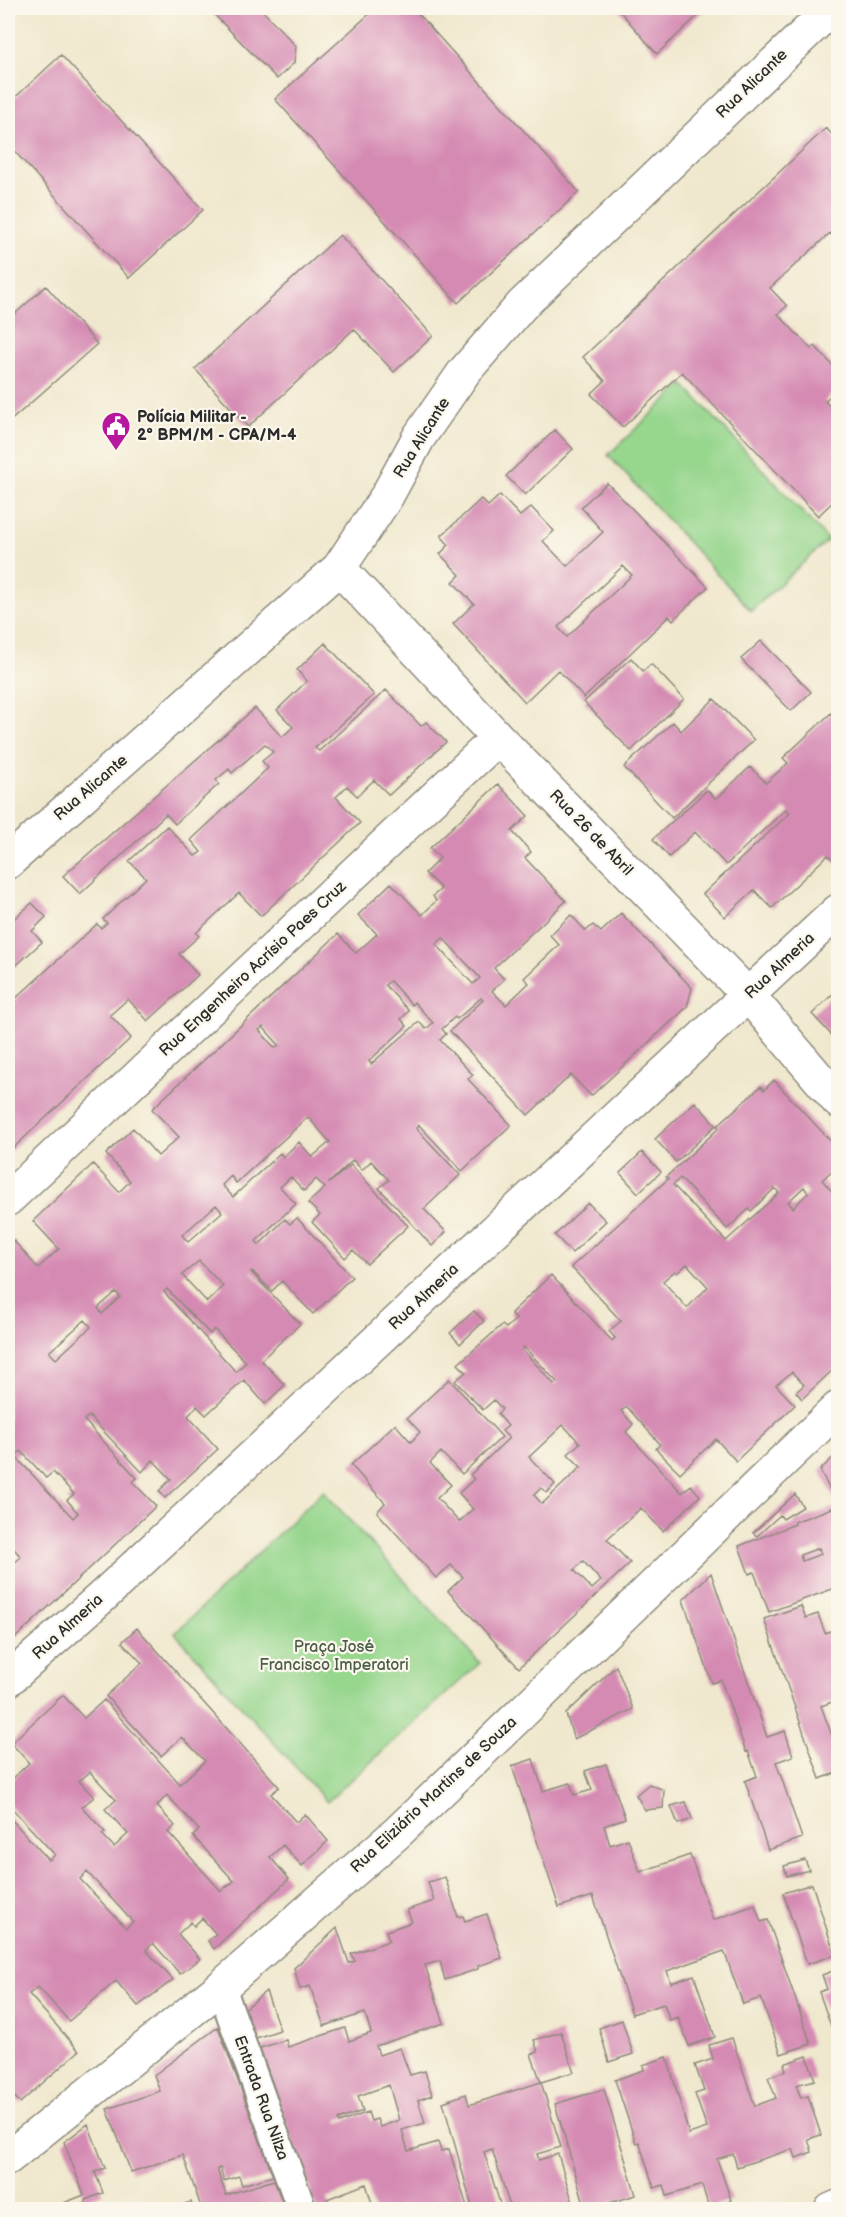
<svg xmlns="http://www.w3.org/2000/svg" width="846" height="2217" font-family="'Balsamiq Sans',sans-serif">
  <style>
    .green { fill: #96d68d; stroke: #60805c; stroke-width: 1.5 }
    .building { fill: #d58ab3; fill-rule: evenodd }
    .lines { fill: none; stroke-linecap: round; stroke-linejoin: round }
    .lane-casing { stroke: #8e8a7c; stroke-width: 32 }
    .street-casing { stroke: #8e8a7c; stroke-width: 36 }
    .secondary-casing { stroke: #8e8a7c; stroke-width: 36 }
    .lane { stroke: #fff; stroke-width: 28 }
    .street { stroke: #fff; stroke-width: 33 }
    .secondary { stroke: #fff; stroke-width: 33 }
    .labels { text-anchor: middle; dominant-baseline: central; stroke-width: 4.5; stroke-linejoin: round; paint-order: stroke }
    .street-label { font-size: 16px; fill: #2b2b2b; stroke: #fbf7ec }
    .poi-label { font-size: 16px; font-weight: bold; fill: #2b2b2b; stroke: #fbf7ec; text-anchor: start }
    .park-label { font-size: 16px; fill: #4b5e48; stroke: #fbf7ec }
  </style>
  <rect width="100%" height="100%" fill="#fbf7ec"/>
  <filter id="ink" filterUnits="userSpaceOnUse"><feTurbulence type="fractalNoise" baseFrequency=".0167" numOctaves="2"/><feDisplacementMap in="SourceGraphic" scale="12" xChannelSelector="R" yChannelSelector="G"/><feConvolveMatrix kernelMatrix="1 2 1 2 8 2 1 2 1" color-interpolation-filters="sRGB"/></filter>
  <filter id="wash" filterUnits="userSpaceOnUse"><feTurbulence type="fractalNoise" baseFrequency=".008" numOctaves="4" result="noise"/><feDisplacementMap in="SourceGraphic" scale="24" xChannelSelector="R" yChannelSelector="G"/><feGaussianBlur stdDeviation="1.35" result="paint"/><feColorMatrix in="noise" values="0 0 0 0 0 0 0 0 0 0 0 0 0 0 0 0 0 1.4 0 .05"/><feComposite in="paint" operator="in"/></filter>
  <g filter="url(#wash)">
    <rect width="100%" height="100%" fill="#f0e8ce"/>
    <path class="green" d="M683 384 828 540 751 611 608 455Z
      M323 1491 480 1663 327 1802 175 1633Z"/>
    <g id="blocks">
      <path class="building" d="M208 8H260L296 46 294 63 277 79Z
        M376 8H413L579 192 458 303 275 99Z
        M617 8H706L657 54Z
        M61 55 203 210 129 278 8 144V104Z
        M826 128 838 141V242L830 233 770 288 787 306 778 314 811 349 815 346 834 367 838 363V388L825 401 838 416V497L818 516 682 372 623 427 591 394 605 381 583 357Z
        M340 235 433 336 394 372 354 329 248 427 195 369Z
        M46 286 97 344 8 423V320Z
        M555 430 573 449 525 495 506 476Z
        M607 483 708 587 673 620 669 616 584 698 558 670 525 702 453 624 474 604 453 582 460 575 440 554 449 545 441 536 481 499 488 506 500 495 520 516 531 507 554 531 543 541 567 566 603 532 581 507ZM623 566 632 575 567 637 558 627Z
        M761 641 811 692 791 711 741 659Z
        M325 643 374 695 315 748 319 751 386 690 421 726 426 722 446 742 389 795 374 780 357 796 347 786 336 797 360 823 261 916 239 893 196 933 199 936 179 954 198 975 148 1021 128 999 110 1015 131 1038 8 1153V1010L17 1001 15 999 97 924 101 928 107 923 103 919 146 878 129 861 167 826 195 856 201 852 191 840 268 768 262 761 273 752 265 744 232 773 229 769 216 780 219 784 175 824 166 814 80 894 63 876 255 708 282 737 293 727 277 710 307 681 297 670Z
        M631 658 643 671 651 664 684 699 631 751 584 702Z
        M714 699 754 740 672 818 624 767 673 722 681 731Z
        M831 713 838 721V865L828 855 772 908 754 890 725 917 703 894 790 813 786 809 726 865 695 832 669 857 653 839 707 790 716 799 750 767 766 783 788 763 783 758Z
        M498 784 528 816 512 831 531 852 525 858 566 901 494 968 504 979 492 991 506 1005 529 983 524 978 559 945 550 935 571 915 586 931 593 925 601 932 621 913 692 988 687 1007 591 1096 571 1075 528 1115 450 1031 483 1000 481 998 457 1019 455 1017 442 1029 446 1034 440 1040 473 1075 468 1079 511 1125 462 1171 419 1125 416 1128 460 1175 424 1209 446 1232 432 1246 379 1188 389 1180 371 1161 362 1170 353 1160 328 1184 351 1165 408 1226 367 1264 353 1250 345 1258 312 1222 320 1215 308 1203 325 1188 316 1179 304 1191 291 1177 280 1187 296 1204 256 1241 259 1245 285 1219 290 1224 297 1218 352 1277 313 1314 282 1281 272 1291 252 1271 251 1272 300 1324 261 1360 285 1385 265 1404 244 1380 206 1415 197 1406 188 1416 218 1449 165 1498 159 1491 171 1479 153 1460 142 1472 89 1416 84 1420 137 1478 133 1482 156 1506 8 1645V1557L14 1563 21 1557 8 1542V1245L13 1240 38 1268 59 1249 33 1221 93 1164 119 1192 130 1181 106 1154 133 1128 158 1156 179 1137 152 1109 338 934 356 953 377 934 358 915 391 883 422 915 436 901 433 896 441 889 425 873 440 858 430 848ZM443 938 480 978 473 984 436 944ZM390 981 412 1005 414 1002 433 1023 426 1029 419 1022 371 1064 369 1061 407 1026 401 1019 409 1011 385 985ZM263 1027 279 1045 275 1048 259 1030ZM308 1117 330 1142 312 1157 299 1142 283 1157 280 1153 233 1197 222 1185 231 1176 236 1183ZM216 1205 222 1212 188 1242 182 1235ZM199 1261 223 1286 207 1302 182 1275ZM167 1289 210 1334 214 1329 246 1362 236 1372 164 1292ZM116 1292 120 1297 102 1314 98 1308ZM85 1320 91 1327 56 1359 49 1352ZM21 1451 46 1478 53 1472 74 1494 67 1500 78 1513 73 1518 15 1456Z
        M32 903 46 917 32 931 42 942 9 972 12 975 8 979V924Z
        M838 989V1042L812 1014Z
        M774 1080 838 1149V1165L822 1180 838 1198V1319L835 1322 838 1325V1365L802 1399 796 1392 804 1385 792 1372 776 1385 795 1405 736 1461 716 1439 680 1473 656 1449 660 1444 627 1407 621 1411 633 1424 626 1432 682 1493 691 1485 700 1496 663 1531 641 1508 607 1539 630 1563 519 1668 448 1591 463 1577 451 1565 436 1578 377 1512 385 1503 351 1465 395 1424 411 1442 420 1432 407 1418 449 1379 502 1437 462 1474 441 1452 430 1463 451 1485 437 1498 459 1522 473 1509 459 1493 474 1479 470 1475 509 1438 502 1431 508 1426 498 1414 502 1409 494 1400 483 1410 455 1381 466 1372 458 1364 502 1325 506 1328 516 1319 511 1313 551 1275 612 1341 615 1338 609 1331 621 1321 571 1267 668 1179 666 1177 719 1128 717 1126 761 1086 764 1090ZM680 1178 727 1229 749 1209 751 1211 775 1188 779 1193 726 1241 673 1185ZM804 1187 808 1193 793 1208 788 1202ZM687 1264 708 1287 687 1308 663 1281 675 1271 677 1273ZM524 1347 557 1382 554 1384 522 1349ZM563 1425 580 1443 568 1454 581 1467 542 1504 534 1495 541 1488 547 1493 555 1484 529 1457ZM583 1561 601 1581 592 1589 574 1570Z
        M695 1102 716 1125 676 1162 655 1139Z
        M642 1152 661 1172 638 1193 620 1173Z
        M588 1203 606 1221 572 1253 555 1235Z
        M474 1311 484 1321 460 1344 450 1333Z
        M838 1453V1587L769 1612 754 1572 749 1574 739 1546 795 1524 794 1522 838 1506 820 1470ZM819 1548 821 1554 802 1561 800 1555Z
        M795 1494 803 1507 783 1519 780 1515 757 1536 753 1533Z
        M711 1573 767 1737 785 1731 793 1756 776 1762 802 1838 768 1850 745 1781 757 1776 748 1751 746 1752 721 1680 712 1683 683 1600Z
        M801 1606 806 1618 818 1614 825 1633 838 1628V1700L821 1706 835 1744 838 1743V1772L820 1779 764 1619Z
        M137 1628 279 1787 271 1794 296 1822 305 1814 328 1841 302 1866 283 1845 270 1857 289 1879 214 1949 208 1941 216 1934 202 1918 194 1926 191 1922 178 1934 200 1959 180 1974 153 1943 146 1950 173 1980 138 2006 116 1981 69 2021 38 1987 29 1994 79 2051 20 2103 8 2089V1816L49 1860 55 1855 8 1804V1783L29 1763 11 1743 63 1695 84 1718 104 1700 180 1784 205 1761 182 1737 161 1756 106 1696 142 1663 122 1642ZM90 1772 116 1800 105 1809 128 1834 114 1847 102 1834 105 1832 82 1807 94 1797 79 1781ZM167 1795 199 1830 193 1836 234 1881 227 1887V1886L221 1891 168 1832 175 1826 157 1806ZM87 1872 133 1922 126 1928 80 1879Z
        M616 1666 633 1709 574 1739 566 1714Z
        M533 1759 543 1791 570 1783 574 1795 592 1790 585 1771 606 1764 625 1818 604 1826 610 1845 628 1839 640 1872 690 1855 713 1920 755 1905 761 1922 768 1920 811 2044 781 2054 761 1998 743 2004 724 1951 667 1971 671 1983 694 1975 715 2037 689 2046 678 2017 670 2020 664 2004 632 2014 593 1896 559 1907 512 1766Z
        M649 1784 664 1790 663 1808 645 1810 636 1795Z
        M686 1802 692 1819 678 1824 671 1806Z
        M805 1860 809 1870 787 1876 784 1866Z
        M445 1877 458 1917 463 1916 465 1921 487 1914 502 1958 478 1966V1969L445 1980 440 1961 425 1965 444 2023 376 2046 379 2055 400 2048 410 2075 425 2071 432 2095 418 2100 425 2123 402 2130 408 2151 438 2142 441 2151 449 2149 468 2210H374L366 2184 327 2199 331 2210H317L260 2048 286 2040 288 2047 345 2028 349 2041 371 2033 365 2013 324 2026 310 1986 300 1989 294 1968 337 1928 349 1963 355 1961 351 1954 389 1941 386 1931 412 1922 407 1910 434 1901 428 1882ZM389 2085 399 2120 380 2127 377 2119 371 2121 368 2112 339 2123 338 2120 363 2111 358 2096Z
        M812 1884 835 1955 807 1964 783 1893Z
        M838 1969V2046L819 1992 827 1989 822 1975Z
        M266 1991 280 2030 256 2038 245 2009Z
        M622 2020 633 2054 609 2062 599 2028Z
        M218 2027 273 2176 242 2185 239 2176 224 2181 220 2168 217 2169 226 2195 274 2180 285 2210H202L183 2155 131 2172 107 2109 160 2091 154 2075Z
        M561 2032 574 2072 541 2082 531 2054 538 2052 534 2040Z
        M732 2038 755 2106 776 2098 768 2077 786 2071 784 2064 807 2056 815 2080 796 2085 801 2098 808 2096 821 2135 808 2139 812 2152 796 2158 793 2149 737 2167 733 2154 717 2159 731 2200 709 2208 702 2185 667 2196 664 2185 654 2188 639 2142 636 2143 615 2080 644 2070 643 2065 667 2057 689 2134 707 2128 695 2094 704 2091 695 2065 713 2059 709 2045Z
        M541 2082 561 2147 537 2154 539 2160 558 2154 575 2210H511L492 2149 484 2152 502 2210H473L443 2102 466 2094 469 2105Z
        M604 2089 636 2195 586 2210 555 2104Z
        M88 2124 105 2168 95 2172 103 2193 85 2200 89 2210H46L84 2195 64 2142Z
        M191 2202 193 2210H169V2209Z"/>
    </g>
  </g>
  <g filter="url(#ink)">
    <use href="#blocks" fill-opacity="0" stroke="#8e8a7c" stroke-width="1.5"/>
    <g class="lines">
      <g class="lane-casing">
        <path id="lane" d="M221 1987 302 2210"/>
      </g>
      <g class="street-casing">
        <path id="street" d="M339 568 498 738 748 995 838 1101
          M8 862 339 568 387 496 419 437 464 372 522 305 832 8
          M8 1199 498 738
          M8 1680 104 1595 838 911
          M8 2158 221 1987 398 1832 838 1408"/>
      </g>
      <g class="secondary-casing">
        <path id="secondary" d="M831 2210 838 2207"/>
      </g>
      <use href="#lane" class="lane"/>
      <use href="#street" class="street"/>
      <use href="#secondary" class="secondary"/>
    </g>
  </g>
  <defs>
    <g id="civic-pin" transform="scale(1.5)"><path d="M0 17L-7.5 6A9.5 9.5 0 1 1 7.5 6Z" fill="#b5179e" stroke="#fbf7ec"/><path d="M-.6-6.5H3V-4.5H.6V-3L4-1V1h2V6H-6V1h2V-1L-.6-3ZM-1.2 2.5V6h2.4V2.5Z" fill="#fff"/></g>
  </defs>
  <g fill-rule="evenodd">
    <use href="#civic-pin" x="116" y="426"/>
  </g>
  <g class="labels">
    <g class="street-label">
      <text transform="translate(752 84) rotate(-44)">Rua Alicante</text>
      <text transform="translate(422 438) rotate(-58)">Rua Alicante</text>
      <text transform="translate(91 788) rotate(-41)">Rua Alicante</text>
      <text transform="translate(591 833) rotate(46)">Rua 26 de Abril</text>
      <text transform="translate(780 966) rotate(-43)">Rua Almeria</text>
      <text transform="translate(253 969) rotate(-43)">Rua Engenheiro Acrísio Paes Cruz</text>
      <text transform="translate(424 1297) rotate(-43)">Rua Almeria</text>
      <text transform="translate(68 1627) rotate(-42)">Rua Almeria</text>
      <text transform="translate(434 1795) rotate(-43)">Rua Eliziário Martins de Souza</text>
      <text transform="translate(261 2098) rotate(70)">Entrada Rua Nilza</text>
    </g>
    <g class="poi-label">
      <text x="137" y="417">Polícia Militar -<tspan x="137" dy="18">2º BPM/M - CPA/M-4</tspan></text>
    </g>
    <g class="park-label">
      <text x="334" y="1647">Praça José<tspan x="334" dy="18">Francisco Imperatori</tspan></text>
    </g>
  </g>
  <rect width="846" height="2217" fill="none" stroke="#fbf7ec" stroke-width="30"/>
</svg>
